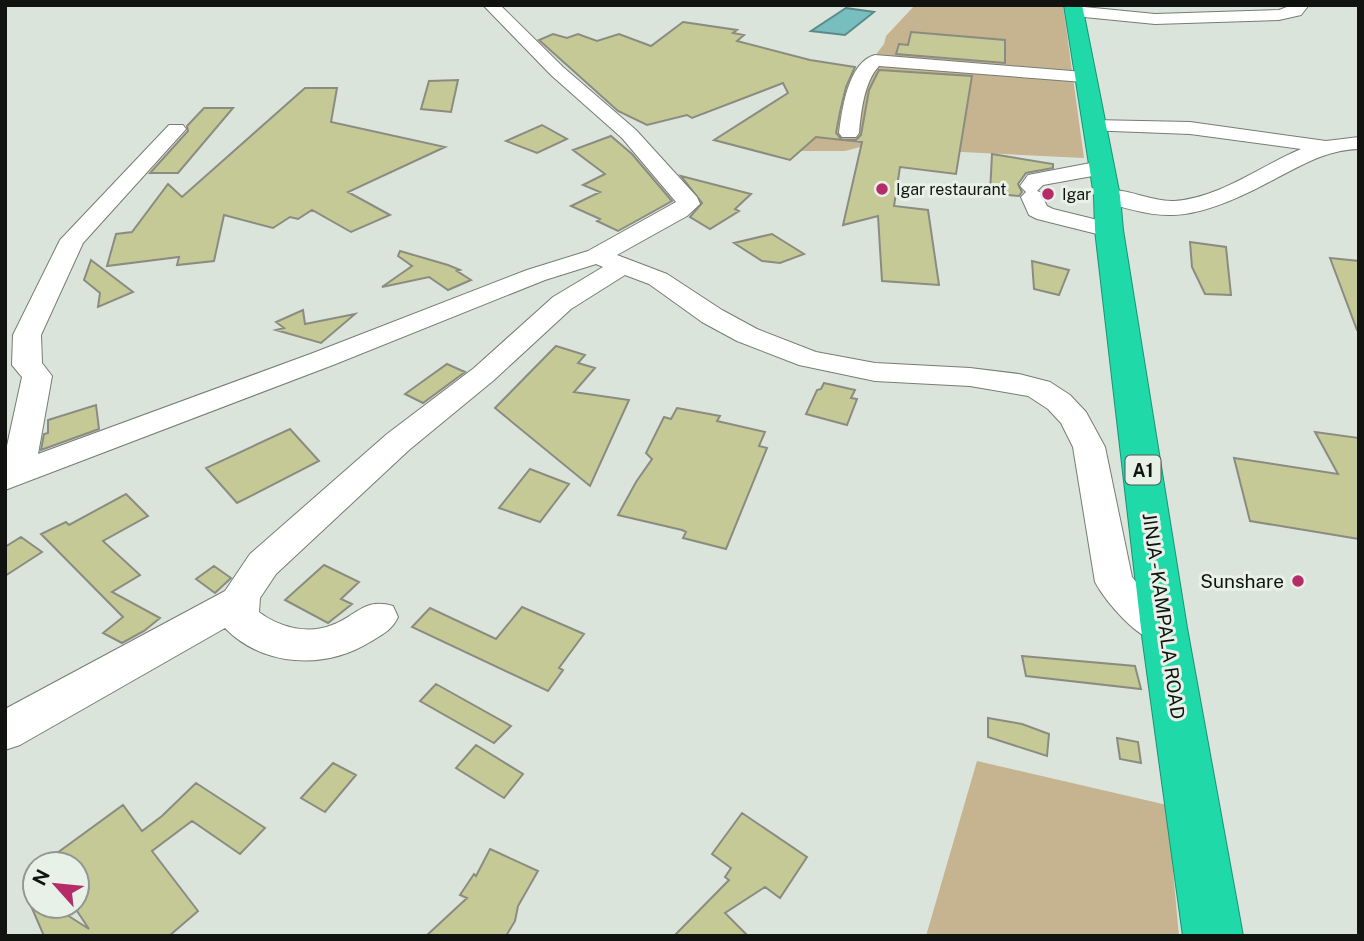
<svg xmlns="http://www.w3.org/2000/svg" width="1364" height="941" font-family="'Public Sans',sans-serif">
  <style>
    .green { fill: #c6b490 }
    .water { fill: #78bebf; stroke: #598b8a; stroke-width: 2 }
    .building { fill: #c4c995; stroke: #8b8c81; stroke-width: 2 }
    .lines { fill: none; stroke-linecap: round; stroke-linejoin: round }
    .minor-casing { stroke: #757d74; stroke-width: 2 }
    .highway-casing { stroke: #1a9473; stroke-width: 2 }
    .minor { fill: #fff; fill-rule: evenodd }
    .highway { fill: #20d9a9; fill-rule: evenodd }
    .poi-dot { fill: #b62c69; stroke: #e8f1e7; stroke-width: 2.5 }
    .labels { text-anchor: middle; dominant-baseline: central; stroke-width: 6; stroke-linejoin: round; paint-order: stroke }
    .far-poi-label { font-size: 16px; fill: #101310; stroke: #e8f1e7; text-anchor: start }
    .shield { fill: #e8f1e7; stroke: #515650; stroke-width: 2 }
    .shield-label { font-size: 18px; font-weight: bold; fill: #101310 }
    .poi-label { font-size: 19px; fill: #101310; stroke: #e8f1e7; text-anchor: end }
    .street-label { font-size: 19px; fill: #101310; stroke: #e8f1e7 }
  </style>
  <rect width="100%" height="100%" fill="#dbe4da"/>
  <path class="green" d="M915 5H1063L1084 158 860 147 845 151H787L846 107 868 65 884 44 886 36Z
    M977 761 1167 805 1179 936H926Z"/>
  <path class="water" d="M846 8 874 12 845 35 811 31Z"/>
  <path class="building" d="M683 22 737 30 733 33 744 35 737 41 810 60 855 67 846 87 840 112 836 133 842 140H856L861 135 869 90 879 70 972 76 956 174 900 167 894 206 928 210 939 285 882 281 878 216 843 225 862 142 816 137 790 160 714 140 788 93 783 83 692 118 687 115 647 125 618 111 539 40 553 34 567 38 578 34 597 41 619 34 651 46Z
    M911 32 1005 40V63L896 54 899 44 908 45Z
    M458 80 451 112 421 109 429 81Z
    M305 88H337L331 122 445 147 348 192 390 215 351 232 312 210 298 219 290 217 273 228 224 215 214 261 177 265 179 257 107 266 116 234 132 232 168 184 182 197Z
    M204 108H233L178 173H150L188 131 187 126Z
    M542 125 567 139 537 153 506 141Z
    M611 136 632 154 672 201 618 231 597 221 600 219 571 206 600 192 583 185 605 174 573 150Z
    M992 154 1053 164V168L1026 173 1018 184 1022 192 1019 196 990 193Z
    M681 176 751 194 735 209 739 211 710 229 690 217 702 203Z
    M772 234 804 254 780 263 762 261 734 243Z
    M1190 242 1226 247 1231 295 1205 294 1192 267Z
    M400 251 448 265 460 270 457 271 471 280 448 290 429 277 382 287 412 266 398 256Z
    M1330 258 1359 261V330H1357Z
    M91 260 133 292 98 307 100 293 84 280Z
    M1032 261 1069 270 1059 295 1034 289Z
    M303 310 305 324 355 314 321 343 276 330 284 328 276 322Z
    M556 346 585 355 578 363 595 368 574 392 629 400 590 486 495 408Z
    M447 364 465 372 423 403 405 394Z
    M824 383 855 390 851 398 857 399 847 425 806 414 817 390 821 389Z
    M96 405 99 429 41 450 44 434 48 433V420Z
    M677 408 720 416 717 421 765 432 759 446 767 448 726 549 683 538 686 532 682 530 618 515 636 482 652 459 646 453 664 417 671 419Z
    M290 429 319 461 237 503 206 468Z
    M1315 432 1359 438V539L1250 521 1234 458 1338 474Z
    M530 469 569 484 540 522 499 508Z
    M126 494 148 516 103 541 140 575 112 592 160 618 144 631 122 643 103 633 123 617 41 534 66 522 69 525Z
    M21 537 42 552 5 576V547Z
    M324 565 359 582 341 599 352 604 328 623 285 600Z
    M214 566 231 578 215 593 196 579Z
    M522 607 584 634 559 668 563 670 548 691 412 627 430 608 496 639Z
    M1022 656 1135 666 1141 689 1026 676Z
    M436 684 511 726 494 743 420 701Z
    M988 718 1022 724 1049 734 1047 756 988 737Z
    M1117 738 1138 742 1141 763 1120 759Z
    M476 745 523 774 504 798 456 768Z
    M333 763 356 775 325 812 301 798Z
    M196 783 265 828 240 854 192 821 152 851 198 911 169 936H44L31 906H53L89 929 77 911V864H42L123 805 142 831 162 816Z
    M742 813 807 857 780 898 765 887 725 913 748 936H674L729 880 725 877 731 868 712 854Z
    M490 849 538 871 518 906 515 921 506 936H426L467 898 460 895 474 874 476 876Z"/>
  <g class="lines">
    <g class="minor-casing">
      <path id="minor" d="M483 5H500L563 67 636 130 697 197 700 204 687 216 617 255 667 274 722 310 757 329 816 352 875 363 970 368 1019 374 1050 382 1070 395 1086 412 1105 447 1132 577C1147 596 1173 607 1184 628L1178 639C1173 641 1167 644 1161 643 1137 639 1106 602 1095 582L1073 447 1061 423 1048 409 1028 396 970 386 875 381 799 365 737 341 702 322 649 284 625 275 571 309 494 380 409 450 276 574 260 598 259 612C278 627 308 635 332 625 356 616 365 597 393 606L398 617C392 630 383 634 370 642 325 670 263 667 225 628L20 745 5 750V709L225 591 250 554 387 434 474 368 553 297 603 267 596 264 545 280 333 365 5 490V455L22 377 12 365 13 335 60 240 169 125H183L186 129 83 243 41 335 42 363 52 376 38 454 313 353 527 270 588 251 676 202 622 138 551 75Z
        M1292 5H1309L1301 15 1279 20 1155 24 1074 16 1066 11 1074 6 1155 14 1279 10Z
        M875 55 1084 72 1093 77 1084 82 879 66C864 82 861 112 859 133L856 137H842L839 133C842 110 848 62 875 55Z
        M1093 120 1190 122 1326 141 1359 137V149C1324 150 1299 167 1269 182 1241 197 1205 214 1173 215 1148 216 1123 207 1099 201L1096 196 1099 191C1122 185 1150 202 1174 201 1220 198 1260 166 1301 149L1190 134 1086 130 1083 126 1086 122Z
        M1101 161 1109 163 1112 168 1109 173 1043 185 1037 191 1040 192 1047 206 1053 209 1118 225 1121 230 1118 235 1109 237 1037 219 1029 215 1021 197 1026 192 1020 186 1028 175Z"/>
    </g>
    <g class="highway-casing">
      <path id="highway" d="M1064 5H1082L1120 196 1123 230 1187 628 1243 936H1183L1141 628 1095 230 1094 196Z"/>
    </g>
    <use href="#minor" class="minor"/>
    <use href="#highway" class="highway"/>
  </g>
  <g class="poi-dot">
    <circle cx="882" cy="189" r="7"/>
    <circle cx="1048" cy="194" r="7"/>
    <circle cx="1298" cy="581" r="7"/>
  </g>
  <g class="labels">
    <g class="far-poi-label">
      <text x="896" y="189">Igar restaurant</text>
      <text x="1062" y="194">Igar</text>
    </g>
    <rect class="shield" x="1125.5" y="455.5" width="35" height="29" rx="5"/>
    <g class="shield-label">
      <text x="1143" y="470">A1</text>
    </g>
    <g class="poi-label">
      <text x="1284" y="581">Sunshare</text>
    </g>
    <g class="street-label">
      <text transform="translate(1164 616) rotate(82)">JINJA - KAMPALA ROAD</text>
    </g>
  </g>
  <rect width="1364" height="941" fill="none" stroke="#101310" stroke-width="14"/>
  <g transform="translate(56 885) rotate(297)"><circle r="33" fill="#e8f1e7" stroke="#929891" stroke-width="2"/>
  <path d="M0-5L12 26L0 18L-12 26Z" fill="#b62c69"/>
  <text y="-10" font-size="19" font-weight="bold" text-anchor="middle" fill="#101310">N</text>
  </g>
</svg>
